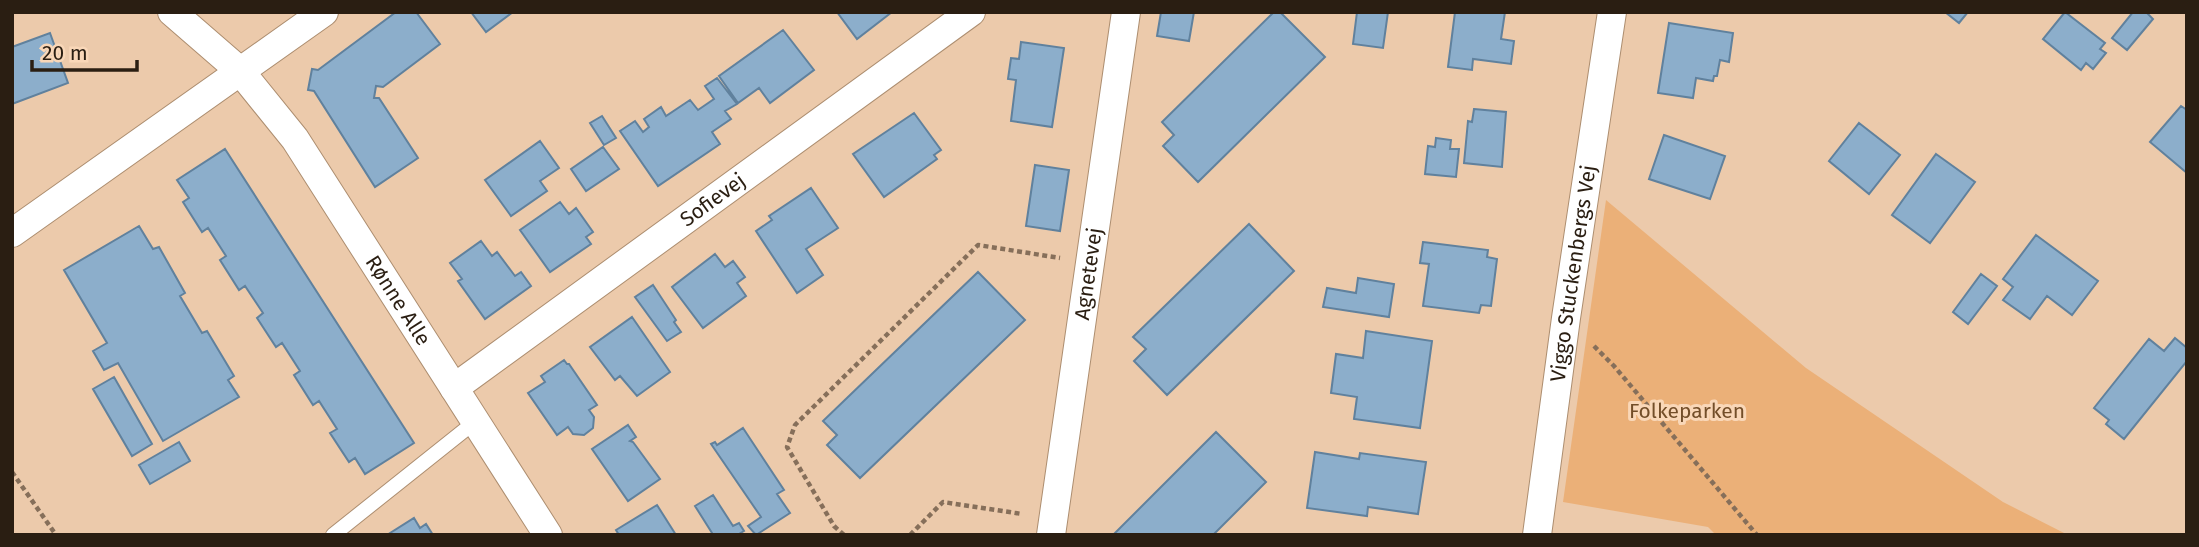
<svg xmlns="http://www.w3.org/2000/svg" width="2199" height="547" font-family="'Fira Sans',sans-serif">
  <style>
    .green { fill: #ebb078 }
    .building { fill: #8caecb; stroke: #60819d; stroke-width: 2 }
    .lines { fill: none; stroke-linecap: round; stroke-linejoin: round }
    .lane-casing { stroke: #ad8e70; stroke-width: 16 }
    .street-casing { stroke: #ad8e70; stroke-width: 30 }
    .path { stroke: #866f5a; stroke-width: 4.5; stroke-dasharray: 5 3.5; stroke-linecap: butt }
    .lane { stroke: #fff; stroke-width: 14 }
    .street { stroke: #fff; stroke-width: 28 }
    .labels { text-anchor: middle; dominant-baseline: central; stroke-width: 6; stroke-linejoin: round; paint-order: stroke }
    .street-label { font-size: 21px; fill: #2a1e12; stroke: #f9d7b8 }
    .park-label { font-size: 21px; fill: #734e29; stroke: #f9d7b8 }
  </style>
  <rect width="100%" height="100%" fill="#eccaab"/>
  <path class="green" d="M1606 200 1806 368 2003 502 2068 535H1716L1708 527 1563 502Z"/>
  <path class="building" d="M396 12H416L440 44 383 87 376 86 374 98H379L418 158 375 187 314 91 308 90 312 69 318 70Z
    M471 12H513L486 32Z
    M837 12H892L857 39Z
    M1161 12H1194L1189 41 1157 36Z
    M1274 12H1280L1325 57 1198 182 1163 146 1174 135 1162 122Z
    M1357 12H1388L1383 48 1353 44Z
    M1455 12H1505L1501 39 1514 41 1511 64 1473 59 1472 70 1448 67Z
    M1945 12H1968L1959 23Z
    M2065 12 2105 43 2100 49 2106 53 2093 69 2086 63 2081 70 2043 39Z
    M2133 12H2146L2153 19 2127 50 2112 38Z
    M1669 23 1733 33 1729 62 1720 60 1717 76H1714L1713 81 1696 78 1693 98 1658 93Z
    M783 30 814 70 770 103 759 88 738 103 719 76Z
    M50 33 68 83 12 104V47Z
    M1021 42 1064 48 1052 127 1011 121 1016 80 1008 79 1011 58 1019 59Z
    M717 78 737 104 725 111 731 119 712 132 720 144 658 186 620 131 635 121 643 132 649 127 644 119 661 107 666 116 690 100 698 110 714 99 705 86Z
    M2181 106 2187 110V173L2150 142Z
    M1474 109 1506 112 1502 167 1464 163 1468 121 1472 122Z
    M914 113 941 150 934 155 937 159 884 197 853 154Z
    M602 116 616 138 604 145 590 123Z
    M1859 123 1900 155 1869 194 1829 161Z
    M1664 135 1725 156 1710 199 1649 179Z
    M1436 138 1451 140 1450 149H1459L1456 177 1425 174 1428 146 1435 147Z
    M540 141 559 168 540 181 547 191 511 216 485 180Z
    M603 147 619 169 586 191 571 169Z
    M225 149 414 443 365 474 355 458 349 462 330 433 337 429 319 401 313 405 294 375 300 371 282 343 276 347 257 318 263 313 245 286 239 290 220 260 226 256 208 228 202 232 183 202 189 198 177 180Z
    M1936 154 1975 182 1930 243 1892 215Z
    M1035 165 1069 170 1060 231 1026 226Z
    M811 188 838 228 806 249 823 275 797 293 756 231 772 220 769 216Z
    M560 202 569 214 576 208 593 232 586 237 591 244 550 272 520 230Z
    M1249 224 1294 271 1167 395 1134 361 1146 349 1133 337Z
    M139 226 153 249 159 247 185 293 180 296 202 333 207 331 234 376 228 380 239 397 163 441 118 363 104 370 93 351 107 343 64 270Z
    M2036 235 2098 281 2072 315 2047 296 2030 319 2003 300 2013 287 2003 279Z
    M481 241 492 256 497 252 515 276 521 272 531 286 485 319 458 281 462 279 450 263Z
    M1423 242 1488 250 1487 257 1497 259 1491 306 1481 305 1479 313 1423 306 1429 264 1420 263Z
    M715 254 725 267 733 261 745 277 737 283 746 296 703 328 672 287Z
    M978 272 1025 320 860 478 827 445 837 435 823 421Z
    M1981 274 1997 286 1968 324 1953 312Z
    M1358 278 1394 284 1389 317 1323 307 1327 288 1356 293Z
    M653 285 676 320 674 322 681 332 667 341 635 297Z
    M632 317 670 372 637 396 620 376 615 380 590 347Z
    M1366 331 1432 341 1420 428 1354 419 1357 397 1331 393 1336 354 1363 358Z
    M2175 338 2187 348V361L2124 439 2106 424 2109 420 2094 408 2149 339 2164 351Z
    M564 360 567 364H569L597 405 589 410 594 417 593 428 584 435 573 434 568 427 557 435 528 393 545 382 541 376Z
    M114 377 152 444 132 456 93 389Z
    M628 425 636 437 630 441 633 442 660 479 628 501 592 449Z
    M743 428 784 490 777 494 790 513 756 535 748 526 761 517 711 444 715 442 717 445Z
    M1216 432 1266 482 1213 535H1113Z
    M179 442 190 461 150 484 139 465Z
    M1315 452 1359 459 1360 453 1426 462 1418 514 1368 507 1367 516 1307 508Z
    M713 495 733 526 739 523 744 531 737 535H709L712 533 695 506Z
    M657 505 676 535H619L616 530Z
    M414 518 420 528 426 524 433 535H387Z"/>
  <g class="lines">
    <g class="lane-casing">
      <path id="lane" d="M333 535 476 421"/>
    </g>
    <g class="street-casing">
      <g id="street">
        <path id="s1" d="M172 12 240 71 295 139 548 535"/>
        <path d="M12 233 324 12"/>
        <path id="s2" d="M454 388 971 12"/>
        <path id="s3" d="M1051 535 1126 12"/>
        <path id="s4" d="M1537 535 1566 318 1612 12"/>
      </g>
    </g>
    <path class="path" d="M1594 346 1614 366 1757 535
      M12 472 56 535
      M844 535 834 526 787 447 795 425 978 245 1060 258
      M910 535 943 502 1022 514"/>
    <use href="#lane" class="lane"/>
    <use href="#street" class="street"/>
  </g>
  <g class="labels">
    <g class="street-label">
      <text stroke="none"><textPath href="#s2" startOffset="320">Sofievej</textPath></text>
      <text stroke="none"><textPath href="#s4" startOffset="264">Viggo Stuckenbergs Vej</textPath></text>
      <text stroke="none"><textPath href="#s3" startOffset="264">Agnetevej</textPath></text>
      <text stroke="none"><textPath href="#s1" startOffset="369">Rønne Alle</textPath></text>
    </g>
    <g class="park-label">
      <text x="1687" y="411">Folkeparken</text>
    </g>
  </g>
  <rect width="2199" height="547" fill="none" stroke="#2a1e12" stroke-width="28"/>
  <path d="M32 60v10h105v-10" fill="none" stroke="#2a1e12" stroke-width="3.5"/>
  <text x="42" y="60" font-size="21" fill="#2a1e12" stroke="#f9d7b8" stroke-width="5" paint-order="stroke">20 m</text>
</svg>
